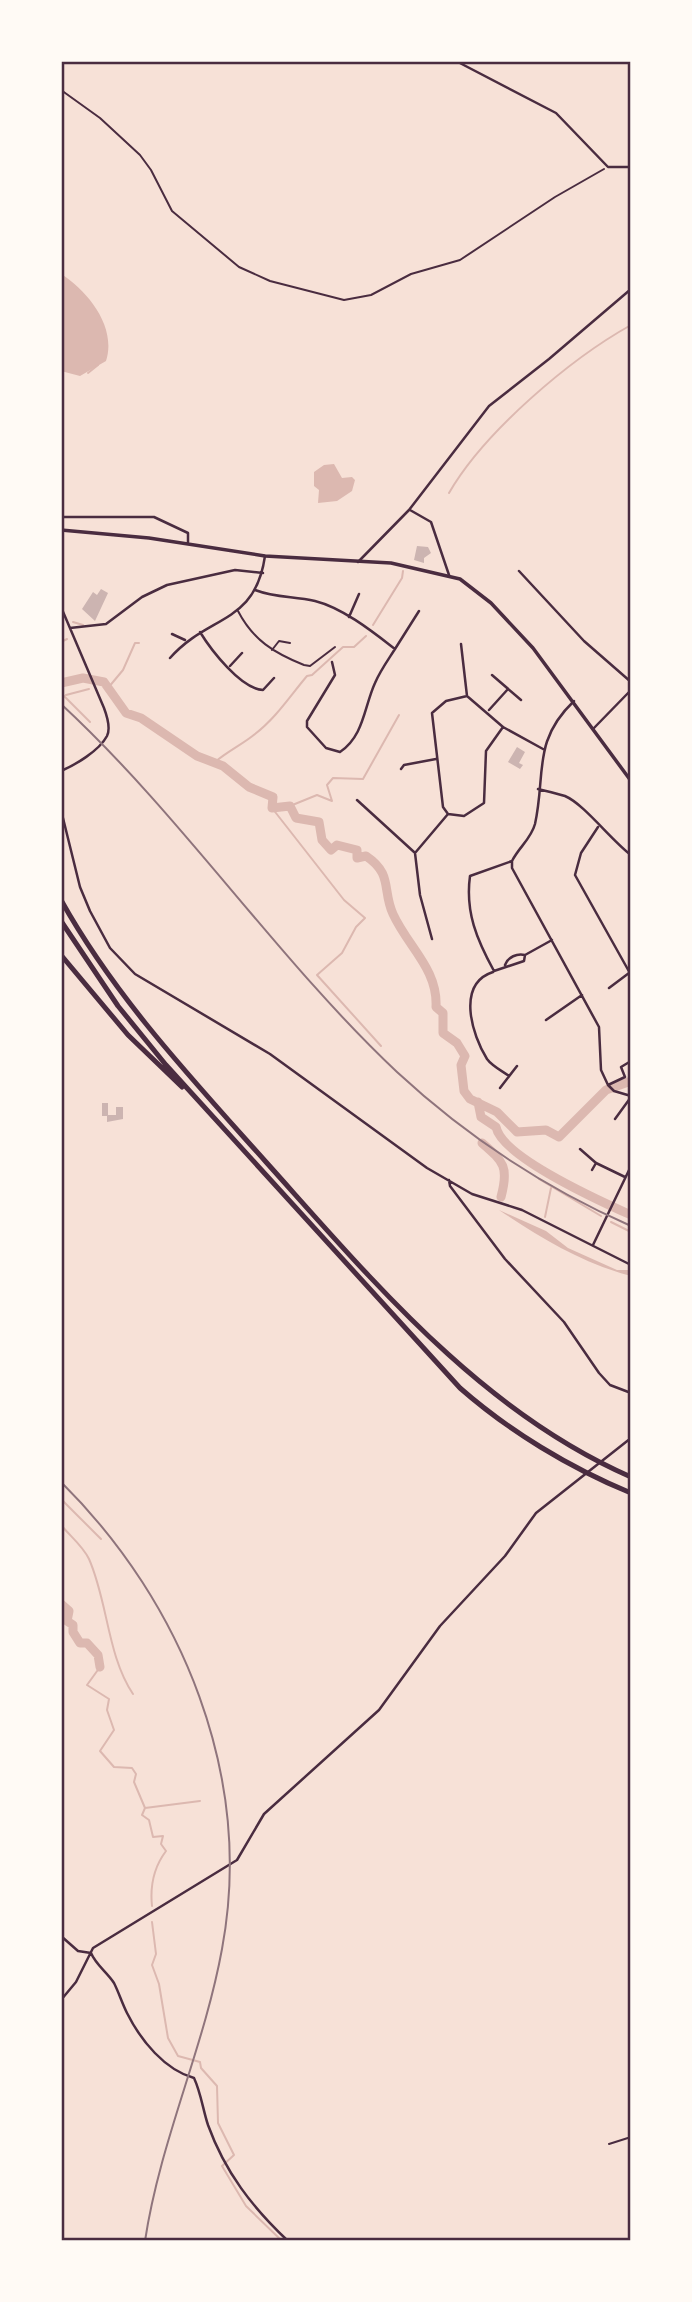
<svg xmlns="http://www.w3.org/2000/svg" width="692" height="2302" font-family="Figtree,sans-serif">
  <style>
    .water { fill: #dcb8b0 }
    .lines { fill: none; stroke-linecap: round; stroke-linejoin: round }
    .stream { stroke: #dcb8b0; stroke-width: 2 }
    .river { stroke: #dcb8b0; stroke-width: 9 }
    .building { fill: #ccb4b1 }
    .path { stroke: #4a2c40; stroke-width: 2 }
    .service { stroke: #4a2c40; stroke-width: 2 }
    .minor { stroke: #4a2c40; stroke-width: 2.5 }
    .tertiary { stroke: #4a2c40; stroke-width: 3.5 }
    .trunk { stroke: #4a2c40; stroke-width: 5 }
    .rail { stroke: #8f747c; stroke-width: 2 }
    .neatline { fill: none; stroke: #4a2c40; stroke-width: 2.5 }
  </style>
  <rect width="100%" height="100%" fill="#f7e1d7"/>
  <path class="water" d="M61 274C88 291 117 327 106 361L80 376 61 371Z
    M334 464 342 478 352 477 355 480 352 491 337 501 318 503 319 490 314 486V472L324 465Z
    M499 1210 546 1231 568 1248 617 1270H629L631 1276C582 1263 541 1238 499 1210Z"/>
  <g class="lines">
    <path class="stream" d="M88 373 98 365
      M449 493C484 432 570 359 631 325
      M73 622 83 625
      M373 625 402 578 403 571
      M61 642 67 639
      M108 688 123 670 135 643H139
      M61 693 90 722
      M66 695 89 689
      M215 762C228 751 243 744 255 734 276 718 290 696 307 676L312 675 343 647H354L366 636
      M290 806 317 795 332 801 327 785 333 778 363 779 399 715
      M272 808 344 900 365 918 356 927 342 953 317 975 381 1046
      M542 1173 544 1170
      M539 1179 601 1216
      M545 1217 551 1188
      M611 1222 631 1232
      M61 1499 101 1539
      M61 1525C70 1536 83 1546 89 1559 108 1602 107 1655 133 1694
      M100 1667 87 1685 109 1699 107 1710 114 1730 100 1751 114 1767 132 1768 136 1774 134 1782 145 1808 142 1815 149 1820 153 1837 163 1836 161 1844 166 1851C154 1867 150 1887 152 1906
      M145 1808 200 1801
      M152 1922 156 1954 152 1965 159 1984 168 2038 178 2056 200 2062 201 2068 217 2086 218 2123 234 2155 222 2166 246 2206 282 2241"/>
    <path class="river" d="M61 683 83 678 104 682 126 713 141 718 197 756 223 766 249 787 273 797 272 808 290 806 296 818 319 822 322 840 331 850 337 845 357 850V858L366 856C393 874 382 890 393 914 408 947 438 969 436 1007L443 1013V1033L457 1043 465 1056 461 1065 464 1091 470 1099 497 1112 517 1132 546 1130 559 1137 606 1090 631 1081
      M478 1102 481 1117 496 1127C502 1157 602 1202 631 1215
      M482 1143C504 1162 509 1167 501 1197
      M61 1604 69 1611 67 1621 73 1625V1632L80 1643H87L98 1655 100 1667"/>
  </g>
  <path class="building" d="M417 546 428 547 431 553 424 558V563L414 560Z
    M101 589 108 593 95 621 82 609 93 592 97 595Z
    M517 747 525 752 519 763 523 765 520 769 508 762Z
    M102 1103H108V1115H116V1107H123V1119L107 1122V1116H102Z"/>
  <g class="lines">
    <path class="path" d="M61 90 100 118 140 155 151 170 172 211 239 267 270 281 344 300 371 295 411 274 460 260 555 197 604 169
      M609 2144 631 2137"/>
    <path class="service" d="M238 611C253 640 274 653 304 665L310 666 335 647
      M272 650 279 641 290 643"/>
    <path class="minor" d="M456 61 556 113 608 167H631
      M410 510 431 522 449 575
      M61 517H154L188 533V542
      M358 562 409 510 489 406 549 359 631 289
      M519 571 584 641 631 682
      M255 590C276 598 294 596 315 601 343 608 373 632 395 649L419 611
      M61 607 104 708C107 716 111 728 107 736 99 751 75 765 61 771
      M349 617 359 594
      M70 628 106 624 142 597 167 585 235 570 263 573
      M200 632C211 650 241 689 263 690L274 678
      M172 634 185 640
      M461 644 467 696
      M170 658C209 614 255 625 265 556
      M332 662 335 675 307 721V727L326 748 340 752C364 736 364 707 375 683 380 671 388 660 395 649
      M230 666 242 653
      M492 675 521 700
      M574 701C532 741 546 774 535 824 531 839 519 847 512 861V868L599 1027 601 1070 608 1085 614 1091 631 1096
      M489 710 508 689
      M503 727 467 696 446 701 432 713 443 807 448 814 464 816 484 803 486 751 503 727 543 749
      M593 729 631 690
      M401 769 404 765 436 759
      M538 789C546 791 556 793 565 796 584 804 611 840 631 855
      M357 800 414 852
      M61 810 80 887 90 911 110 948 135 974 270 1054 427 1168 472 1194 522 1210 631 1265
      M598 827 581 853 575 875 631 975
      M512 861 470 876C465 912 477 940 494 971L524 961 525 955 552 940
      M432 939 420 895 415 853 448 814
      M505 965C508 957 517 953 525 955
      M493 972C456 984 472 1035 487 1059 492 1066 502 1071 509 1076
      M609 988 629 973
      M546 1020 582 995
      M608 1085 625 1077 621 1067 631 1061
      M500 1088 517 1066
      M615 1119 631 1097
      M580 1149 596 1163 625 1177
      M592 1170 596 1163
      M449 1180 450 1186 505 1259 564 1322 599 1373 610 1385 631 1393
      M593 1245 631 1166
      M61 1936 78 1951 91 1953
      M91 1953C96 1965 107 1972 114 1983 119 1993 122 2003 127 2013 141 2041 165 2070 194 2078 201 2093 203 2110 208 2125 225 2172 252 2207 288 2241
      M61 2000 76 1982 93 1948 237 1860 264 1814 379 1710 440 1626 505 1556 536 1513 631 1438"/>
    <path class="tertiary" d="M61 530 149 538 265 556 391 563 460 579 491 603 533 648 631 781"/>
    <path class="trunk" d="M61 900C115 997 192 1079 266 1162 373 1281 480 1411 631 1477
      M61 921 118 1006 166 1065 460 1388C509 1431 570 1468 631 1493
      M61 955 128 1035 182 1087"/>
    <path class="rail" d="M61 704C183 817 276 958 397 1072 466 1136 545 1188 631 1226
      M61 1482C183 1603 254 1777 222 1949 204 2048 160 2141 145 2241"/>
  </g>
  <rect width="692" height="2302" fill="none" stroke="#fffaf5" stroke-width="126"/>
  <rect x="63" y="63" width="566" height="2176" class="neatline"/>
</svg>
